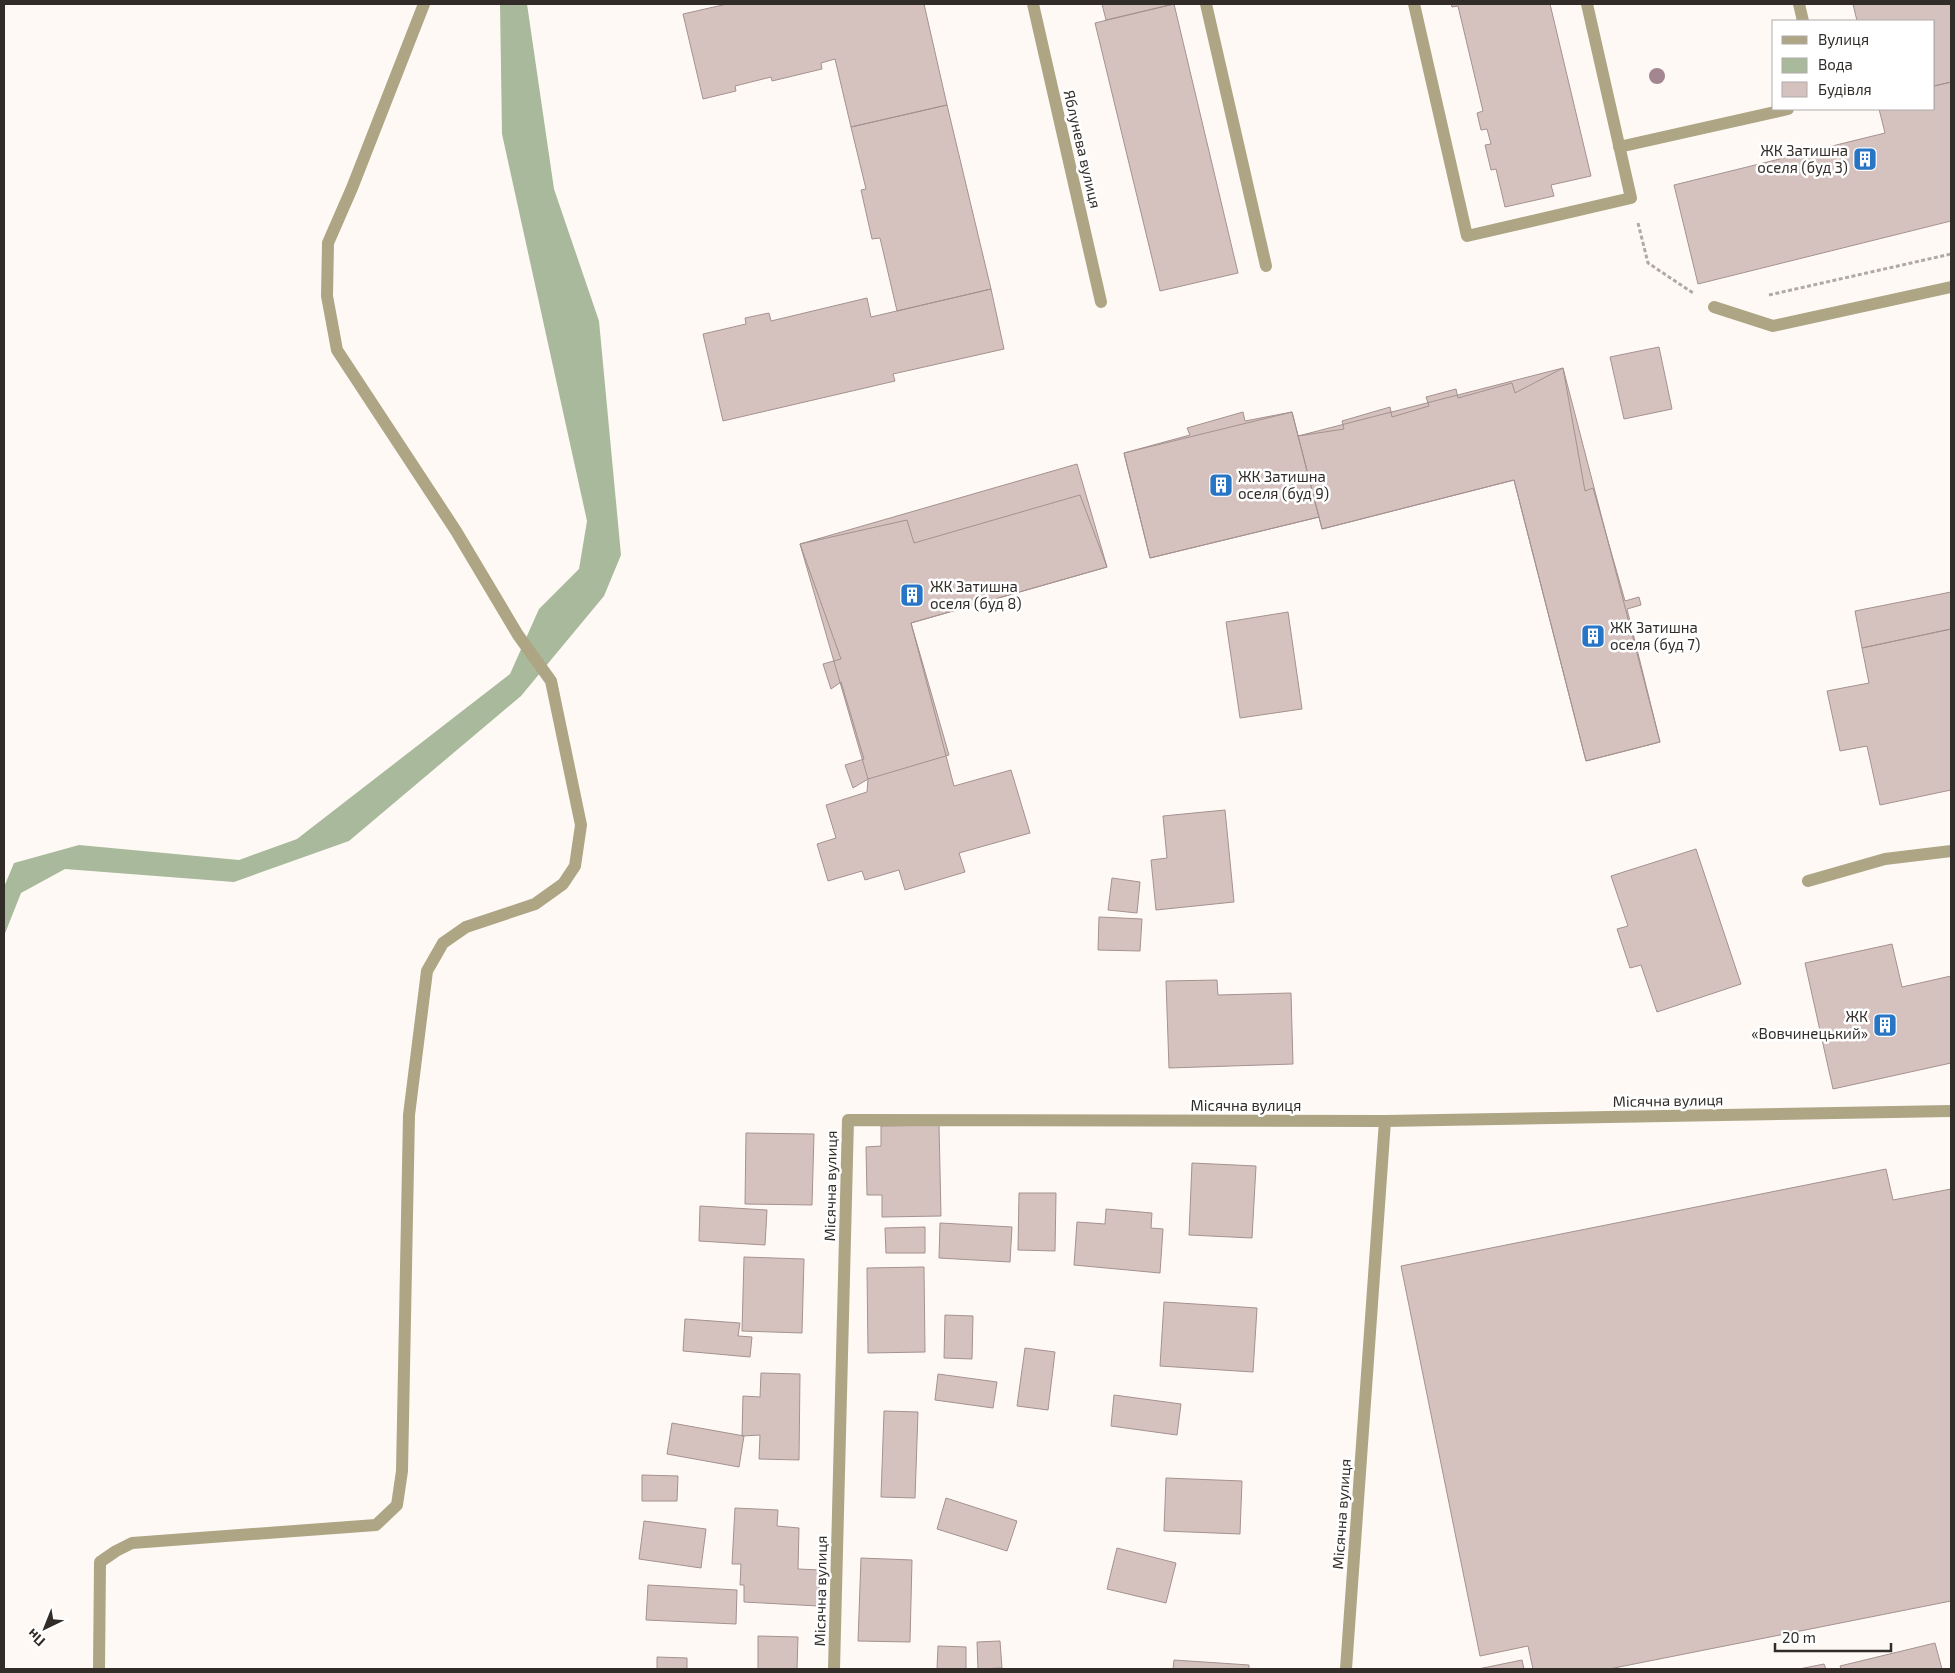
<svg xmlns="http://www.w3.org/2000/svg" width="1955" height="1673" font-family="'Exo 2',sans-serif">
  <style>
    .water { fill: #a9b99b }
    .building { fill: #d5c2bf; stroke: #a4928f }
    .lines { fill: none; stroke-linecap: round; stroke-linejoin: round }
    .path { stroke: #b0aaa6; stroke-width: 3; stroke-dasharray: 4 2.5; stroke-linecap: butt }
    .lane { stroke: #ada584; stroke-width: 12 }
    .street { stroke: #ada584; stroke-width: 12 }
    .tree { fill: #a38690 }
    .labels { text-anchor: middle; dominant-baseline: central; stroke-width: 5; stroke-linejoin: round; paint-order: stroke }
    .street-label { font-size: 15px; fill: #312c28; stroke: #fff }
    .poi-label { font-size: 15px; fill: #312c28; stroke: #fff; text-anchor: start }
  </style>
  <rect width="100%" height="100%" fill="#fff9f5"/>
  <path class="water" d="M500 4H527L554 189 599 321 621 555 604 596 521 696 349 841 234 882 65 869 21 893 4 936V887L14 863 79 845 239 860 297 839 510 674 539 609 579 569 587 521 502 134Z"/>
  <path class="building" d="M727 4H924L947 105 851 127 835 59 821 63 822 69 772 81 771 77 735 86 736 91 703 99 683 14Z
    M1102 4H1174L1106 20Z
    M1174 4 1238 273 1160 291 1095 23Z
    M1451 4H1550L1591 176 1551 185 1554 196 1505 207 1496 169 1491 170 1485 145 1491 144 1487 129 1481 130 1477 113 1483 111 1458 6 1452 7Z
    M1853 4H1951V82L1934 86V21H1857Z
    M1951 82V221L1698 284 1674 185 1885 133 1879 109H1934V86Z
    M947 105 991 289 897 311 880 238 872 239 861 190 866 189 851 127Z
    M991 289 1004 349 893 374 895 381 723 421 703 334 746 324 745 318 769 313 771 321 867 298 871 317Z
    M1659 347 1672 409 1624 419 1610 357Z
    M1563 368 1585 491 1593 488 1625 601 1639 597 1641 605 1627 609 1660 742 1586 761 1514 480 1322 529 1319 517 1150 558 1124 453 1190 435 1187 428 1243 412 1245 421 1292 412 1298 436 1344 429 1342 421 1390 407 1392 417 1429 406 1426 397 1456 389 1458 398 1512 383 1515 393Z
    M1563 368 1660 742 1586 761 1514 480 1322 529 1298 436Z
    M1292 412 1319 517 1150 558 1124 453Z
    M1077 464 1107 567 911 623 949 755 868 779 800 544Z
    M1080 495 1107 567 911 623 954 786 1011 770 1030 833 959 853 965 872 905 890 899 870 865 880 862 871 828 881 817 844 836 838 826 805 867 792 868 779 853 788 845 765 864 759 841 682 831 689 823 664 841 659 800 544 907 520 914 543Z
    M1951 592V629L1862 648 1855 611Z
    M1288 612 1302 709 1240 718 1226 622Z
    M1951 629V790L1880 805 1867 746 1840 751 1827 691 1869 683 1862 648Z
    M1225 810 1234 902 1156 910 1151 860 1167 858 1163 816Z
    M1696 849 1741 984 1657 1012 1641 965 1630 968 1617 929 1628 926 1611 876Z
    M1112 878 1140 882 1137 913 1108 910Z
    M1099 917 1142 919 1140 951 1098 950Z
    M1892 944 1902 987 1951 976V1063L1833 1089 1805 963Z
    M1217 980 1218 995 1291 993 1293 1064 1169 1068 1166 981Z
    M939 1125 941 1216 882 1217V1195H867L866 1147 881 1146V1126Z
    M746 1133 814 1134 812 1205 745 1204Z
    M1192 1163 1256 1166 1252 1238 1189 1235Z
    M1886 1169 1893 1200 1951 1189V1601L1609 1669H1533L1528 1646 1480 1656 1401 1266Z
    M1019 1193H1056L1055 1251 1018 1250Z
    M700 1206 767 1210 765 1245 699 1241Z
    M1106 1209 1152 1213 1151 1228 1163 1229 1160 1273 1074 1265 1077 1222 1105 1224Z
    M940 1223 1012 1227 1010 1262 939 1258Z
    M925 1227V1253H886L885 1228Z
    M744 1257 804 1259 802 1333 742 1331Z
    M924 1267 925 1352 868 1353 867 1268Z
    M1164 1302 1257 1308 1253 1372 1160 1366Z
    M945 1315 973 1316 972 1359 944 1358Z
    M685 1319 740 1323 738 1336 752 1337 750 1357 683 1351Z
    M1025 1348 1055 1352 1048 1410 1017 1406Z
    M761 1373 800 1374 799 1460 759 1459 760 1435 742 1436 743 1396 760 1397Z
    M938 1374 997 1382 993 1408 935 1400Z
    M1114 1395 1181 1404 1177 1435 1111 1426Z
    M884 1411 918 1412 915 1498 881 1497Z
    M672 1423 744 1436 739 1467 667 1454Z
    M642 1475 678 1476 677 1501H642Z
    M1166 1478 1242 1481 1240 1534 1164 1531Z
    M946 1498 1017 1521 1007 1551 937 1529Z
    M735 1508 778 1510 777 1526 799 1528 798 1569 820 1570 818 1606 744 1602V1585H740L741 1564H732Z
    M644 1521 706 1529 701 1568 639 1559Z
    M1117 1548 1176 1563 1166 1603 1107 1589Z
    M861 1558 912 1560 910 1642 858 1641Z
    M648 1585 737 1590 736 1624 646 1620Z
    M758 1636 798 1637 797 1669H758Z
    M1000 1641 1002 1668 978 1669 977 1642Z
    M1935 1643 1942 1669H1841L1840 1666Z
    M938 1646 966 1647V1669H937Z
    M657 1657 687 1658V1669H657Z
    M1174 1660 1249 1665V1669H1173Z
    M1522 1660 1524 1669H1478Z
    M1824 1664 1826 1669H1799Z"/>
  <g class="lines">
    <path class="path" d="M1638 223 1648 263 1693 293
      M1769 295 1951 254"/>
    <path class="lane" d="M1033 4 1101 302
      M1206 4 1266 266
      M1414 4 1467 236 1631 198 1587 4
      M1799 4 1803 21
      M1619 147 1788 109
      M1714 307 1773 326 1951 287
      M1808 881 1885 859 1951 851
      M99 1669 100 1562 116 1551 132 1543 376 1525 397 1505 402 1471 409 1115 427 971 443 943 466 927 535 904 563 884 575 866 581 825 551 681 518 635 456 531 337 350 327 296 328 243 352 188 424 4"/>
    <path class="street" d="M834 1669 848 1120 1385 1121 1951 1111
      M1346 1669 1385 1121"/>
  </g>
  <circle class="tree" cx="1657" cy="76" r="8"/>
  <defs>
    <g id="building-square" transform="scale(1.25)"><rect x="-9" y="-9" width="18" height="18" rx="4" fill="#2775c4" stroke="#fff"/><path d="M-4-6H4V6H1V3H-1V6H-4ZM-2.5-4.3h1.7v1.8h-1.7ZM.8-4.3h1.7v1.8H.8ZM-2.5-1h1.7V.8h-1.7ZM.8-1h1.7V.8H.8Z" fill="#fff"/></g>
  </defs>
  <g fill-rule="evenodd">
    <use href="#building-square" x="1865" y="159"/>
    <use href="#building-square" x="1221" y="485"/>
    <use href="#building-square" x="912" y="595"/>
    <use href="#building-square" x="1593" y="636"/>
    <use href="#building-square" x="1885" y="1025"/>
  </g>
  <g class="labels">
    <g class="street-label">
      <text transform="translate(1083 149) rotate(77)">Яблунева вулиця</text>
      <text transform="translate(1668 1100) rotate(-1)">Місячна вулиця</text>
      <text x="1246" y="1105">Місячна вулиця</text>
      <text transform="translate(830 1186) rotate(-89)">Місячна вулиця</text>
      <text transform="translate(1341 1514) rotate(-86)">Місячна вулиця</text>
      <text transform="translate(820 1591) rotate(-89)">Місячна вулиця</text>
    </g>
    <g class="poi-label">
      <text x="1848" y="150" text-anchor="end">ЖК Затишна<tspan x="1848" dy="17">оселя (буд 3)</tspan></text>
      <text x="1238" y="476">ЖК Затишна<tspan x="1238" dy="17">оселя (буд 9)</tspan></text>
      <text x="930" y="586">ЖК Затишна<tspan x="930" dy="17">оселя (буд 8)</tspan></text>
      <text x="1610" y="627">ЖК Затишна<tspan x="1610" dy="17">оселя (буд 7)</tspan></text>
      <text x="1868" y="1016" text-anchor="end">ЖК<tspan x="1868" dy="17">«Вовчинецький»</tspan></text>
    </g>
  </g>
  <rect width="1955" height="1673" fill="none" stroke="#312c28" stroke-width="10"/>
  <rect x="1772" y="20" width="162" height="90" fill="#ffffff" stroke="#adaba9"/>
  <rect x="1782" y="36" width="25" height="8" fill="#ada584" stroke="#adaba9"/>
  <text x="1818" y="45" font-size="15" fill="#312c28">Вулиця</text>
  <rect x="1782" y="58" width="25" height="15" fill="#a9b99b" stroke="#adaba9"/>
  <text x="1818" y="70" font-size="15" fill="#312c28">Вода</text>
  <rect x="1782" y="82" width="25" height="15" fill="#d5c2bf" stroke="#adaba9"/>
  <text x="1818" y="95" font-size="15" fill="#312c28">Будівля</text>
  <g transform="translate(45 1628) rotate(223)" stroke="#ffffff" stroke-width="4" paint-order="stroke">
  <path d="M0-4L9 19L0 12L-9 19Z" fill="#312c28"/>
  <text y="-8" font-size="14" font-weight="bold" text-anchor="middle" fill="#312c28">Пн</text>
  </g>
  <path d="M1775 1643v8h116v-8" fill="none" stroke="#312c28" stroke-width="2.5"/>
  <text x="1782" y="1643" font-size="15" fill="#312c28" stroke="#ffffff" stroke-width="4" paint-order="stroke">20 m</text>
</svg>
